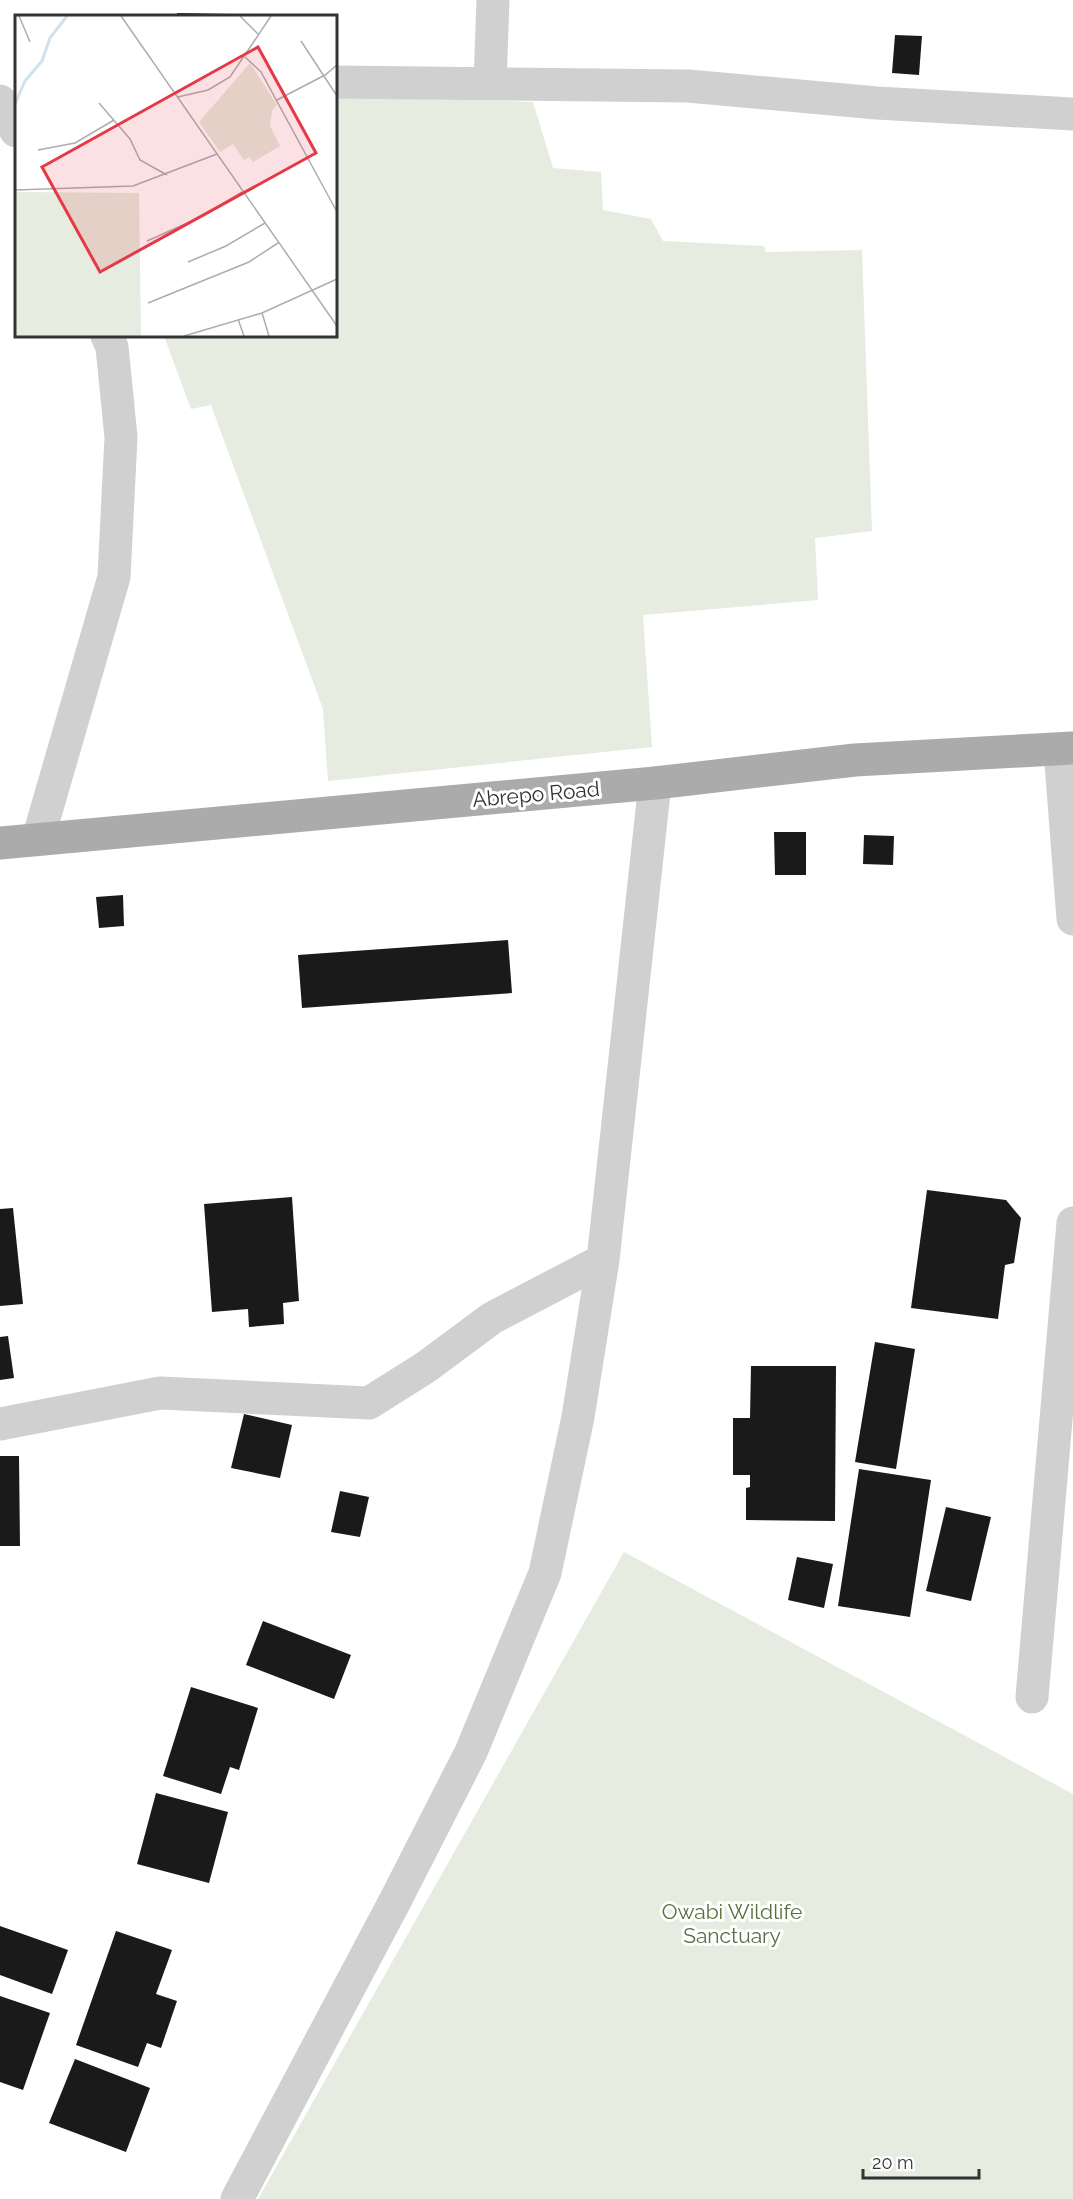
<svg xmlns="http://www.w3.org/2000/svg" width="1073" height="2199" font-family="Raleway,sans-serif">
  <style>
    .green { fill: #e6ecdf }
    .building { fill: #1a1a1a }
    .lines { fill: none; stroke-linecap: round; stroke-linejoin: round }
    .minor { stroke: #d0d0d0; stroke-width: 33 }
    .major { stroke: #ababab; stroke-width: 33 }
    .labels { text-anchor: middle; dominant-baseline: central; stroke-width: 6; stroke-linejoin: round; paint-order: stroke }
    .street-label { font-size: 21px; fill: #333; stroke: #fff }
    .park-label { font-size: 21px; fill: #56703f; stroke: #fff }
    .inset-river { fill: none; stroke: #cfe2ee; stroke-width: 3 }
    .inset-road { fill: none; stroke: #adadad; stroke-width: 1.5 }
    .view { fill: #e63946; fill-opacity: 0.15; stroke: #e63946; stroke-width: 3 }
    .inset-edge { fill: none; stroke: #333; stroke-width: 3 }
  </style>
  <rect width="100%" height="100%" fill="#fff"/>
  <path class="green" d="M352 97 533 102 553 168 601 172 603 210 651 219 663 241 764 246 766 252 862 250 872 531 815 538 818 600 643 615 652 747 328 781 323 709 211 405 191 409 164 336H336V98Z
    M624 1552 1073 1794V2199H258Z"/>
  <path class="building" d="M177 13 230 14V16H177Z
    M895 35 922 36 919 75 892 73Z
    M774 832H806V875H775Z
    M864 835 894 836 893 865 863 864Z
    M123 895 124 926 99 928 96 897Z
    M508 940 512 993 302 1008 298 955Z
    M927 1190 1006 1200 1021 1218 1014 1263 1005 1265 998 1319 911 1308Z
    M292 1197 299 1301 283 1303 284 1324 249 1327 248 1309 212 1312 204 1204Z
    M13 1208 23 1304 0 1306V1209Z
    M8 1336 14 1378 0 1380V1337Z
    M875 1342 915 1349 896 1469 855 1462Z
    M751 1366H836L835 1521 746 1520V1488L750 1487V1475H733V1418H750Z
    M244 1414 292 1425 280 1478 231 1468Z
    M0 1456H19L20 1546H0Z
    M859 1469 931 1480 910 1617 838 1606Z
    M340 1491 369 1497 360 1537 331 1532Z
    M946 1507 991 1517 971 1601 926 1591Z
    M797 1557 833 1564 824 1608 788 1600Z
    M263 1621 351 1655 334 1699 246 1665Z
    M191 1687 258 1708 239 1770 230 1767 221 1794 163 1776Z
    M156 1793 228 1812 209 1883 137 1864Z
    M0 1926 68 1950 52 1994 0 1975Z
    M116 1931 172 1950 156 1994 177 2001 161 2048 147 2043 138 2067 76 2045Z
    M0 1996 50 2013 23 2090 0 2082Z
    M75 2059 150 2088 126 2152 49 2123Z"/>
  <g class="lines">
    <path class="minor" d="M336 82 688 86 877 103 1073 114
      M490 83 493 0
      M0 101 16 131
      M1060 750 1073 919
      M38 839 114 577 121 437 112 347 107 336
      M0 1424 160 1393 369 1403 426 1367 492 1318 603 1260
      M1032 1697 1073 1223
      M237 2199 395 1901 471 1752 545 1573 578 1417 603 1260 655 783"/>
    <path class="major" d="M0 843 655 783 855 760 1073 748"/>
  </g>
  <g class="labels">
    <g class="street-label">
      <text transform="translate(536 794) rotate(-5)">Abrepo Road</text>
    </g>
    <g class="park-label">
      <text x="732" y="1911">Owabi Wildlife<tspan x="732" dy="24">Sanctuary</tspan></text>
    </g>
  </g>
  <g transform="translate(15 15)">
    <rect width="322" height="322" fill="#fff"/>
    <path d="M235 48 262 90 257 96 255 111 265 131 238 147 234 142 229 145 218 129 205 137 184 107ZM0 177 124 178 126 321H0Z" fill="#e6ecdf"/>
    <path class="inset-river" d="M0 89 10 66 27 46 35 23 52 1"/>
    <path class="inset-road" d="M4 1 15 27M106 1 322 311M225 1 244 20M286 26 322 81M230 42 246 57 322 197M163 82 193 75 215 62 256 1M262 85 310 60 322 50M84 88 115 124 125 145 152 160M23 135 60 128 99 105M0 175 118 171 202 139M132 226 188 201 227 177M173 247 211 231 250 208M133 288 234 247 263 228M247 298 254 321M223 304 229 321M169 321 247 298 322 264"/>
    <path class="view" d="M243 32 301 138 85 257 27 152Z"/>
    <rect width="322" height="322" class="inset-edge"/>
  </g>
  <path d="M863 2169v9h116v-9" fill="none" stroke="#333333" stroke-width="3"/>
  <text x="872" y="2169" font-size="18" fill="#333333" stroke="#ffffff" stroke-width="4.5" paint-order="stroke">20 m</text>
</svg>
